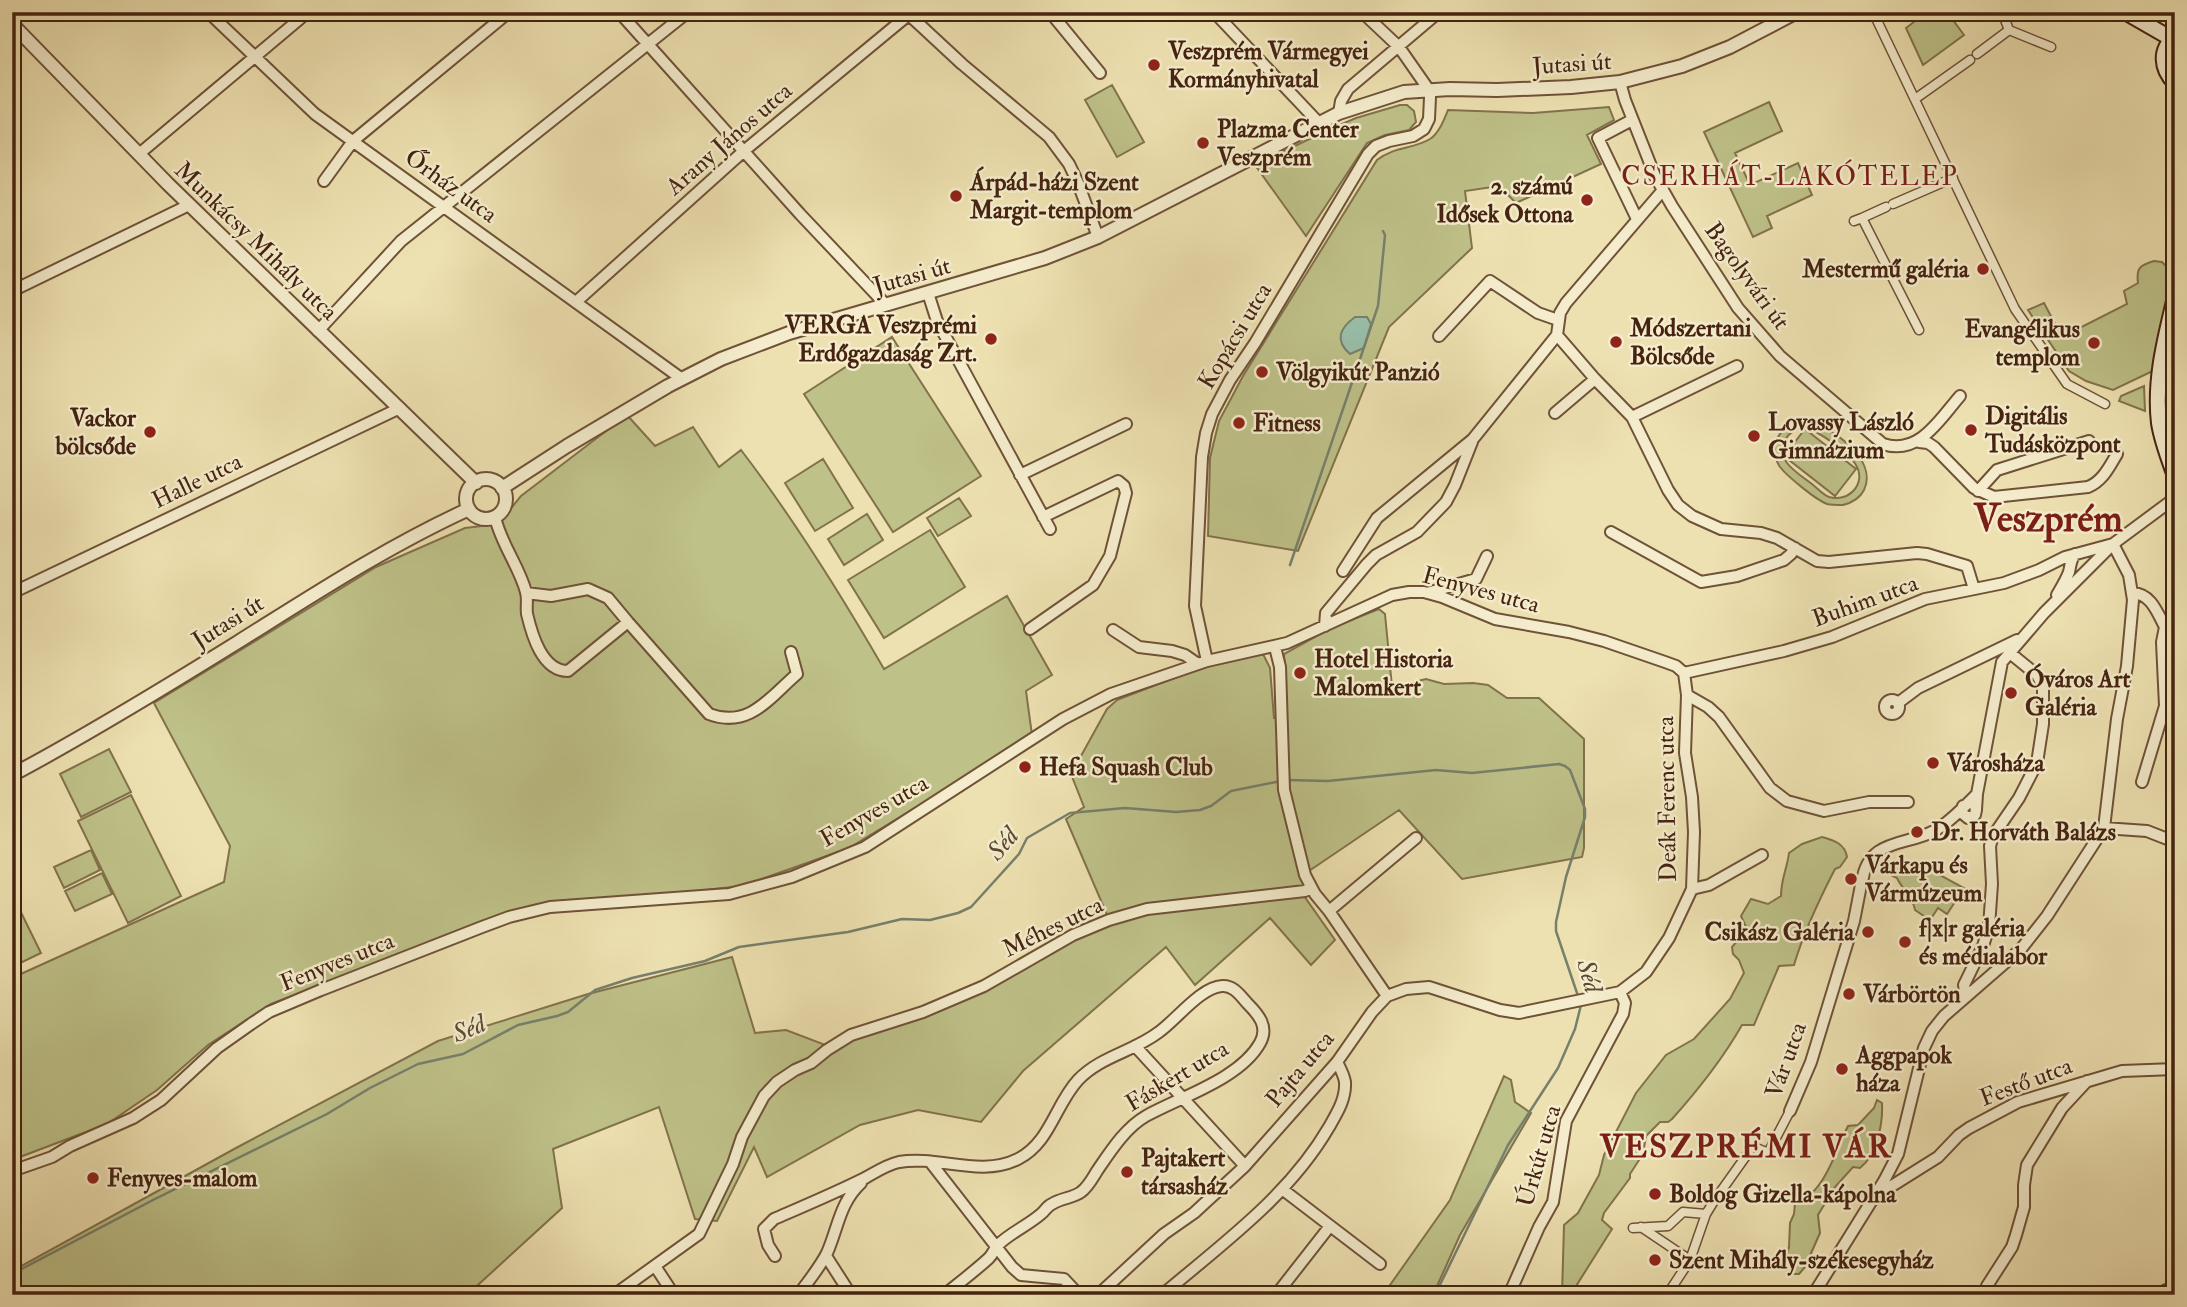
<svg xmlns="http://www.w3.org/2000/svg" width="2187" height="1307" font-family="'IM FELL Double Pica',serif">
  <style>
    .green { fill: #bec188; stroke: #82724c; stroke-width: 2; fill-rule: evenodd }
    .water { fill: #99beaa; stroke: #77806c; stroke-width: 2 }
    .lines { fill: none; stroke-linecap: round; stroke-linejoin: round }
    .stream { stroke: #77806c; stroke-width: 2.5 }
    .pedestrian-casing { stroke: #6f5238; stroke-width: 11 }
    .minor-casing { stroke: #6f5238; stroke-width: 14 }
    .tertiary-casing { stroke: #6f5238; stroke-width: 16 }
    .secondary-casing { stroke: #452310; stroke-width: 18 }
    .pedestrian { stroke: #f4eccc; stroke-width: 8 }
    .minor { stroke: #f4eccc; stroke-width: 10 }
    .tertiary { stroke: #f4eccc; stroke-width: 12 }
    .secondary { stroke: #f4eccc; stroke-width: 14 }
    .poi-dot { fill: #8f2418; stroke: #f4eccc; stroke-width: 2.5 }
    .labels { text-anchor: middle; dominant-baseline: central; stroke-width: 5; stroke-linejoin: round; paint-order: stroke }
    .poi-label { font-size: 24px; font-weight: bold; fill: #452310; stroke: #f4eccc; text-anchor: start }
    .street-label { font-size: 24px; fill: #452310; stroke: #f4eccc }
    .neighbourhood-label { font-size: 26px; letter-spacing: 2px; fill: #7a1f14; stroke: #f4eccc }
    .water-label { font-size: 26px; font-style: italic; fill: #5a4a36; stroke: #f4eccc }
    .district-label { font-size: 32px; font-weight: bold; letter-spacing: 2px; fill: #7a1f14; stroke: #f4eccc }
    .town-label { font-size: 38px; font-weight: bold; fill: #7a1f14; stroke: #f4eccc }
  </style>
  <rect width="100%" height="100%" fill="#eee1b1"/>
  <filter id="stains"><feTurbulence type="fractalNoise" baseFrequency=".00286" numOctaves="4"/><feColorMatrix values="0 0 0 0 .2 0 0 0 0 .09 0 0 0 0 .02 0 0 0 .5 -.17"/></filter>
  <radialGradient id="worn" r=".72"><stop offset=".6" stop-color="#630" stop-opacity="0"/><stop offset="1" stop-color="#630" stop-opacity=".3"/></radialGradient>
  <path class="green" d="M1927 12H1947L1964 35 1923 65 1906 28Z
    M1112 85 1144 142 1117 157 1085 100Z
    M1769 102 1782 131 1735 153 1750 185 1798 163 1812 195 1767 216 1772 228 1753 237 1704 132Z
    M1400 105H1407L1414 111 1416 122 1409 130 1385 135 1367 143 1306 236 1255 165 1326 131 1356 118Z
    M1609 107 1614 120 1587 135 1601 164 1516 203 1499 186 1465 191 1472 248 1389 327 1298 551 1208 536 1210 458 1219 421 1243 376 1377 160C1395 146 1414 149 1430 139 1439 133 1444 120 1448 110L1533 113Z
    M2154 261 2162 262C2167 267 2173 273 2175 280 2179 302 2164 346 2159 368L2113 390 2086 381 2069 371 2028 310 2044 303 2062 337 2127 304 2124 291 2138 283C2136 268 2140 265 2154 261Z
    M892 337 981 476 893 532 804 394Z
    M2175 379V476L2157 392Z
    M2144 386 2145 411 2119 401 2121 396Z
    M627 415 655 446 693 427 719 467 741 450C794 519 840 593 884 669L1007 596 1052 675 1026 691 1032 735 995 764 913 809 849 848 742 886 574 904 477 926 271 1004 208 1045 157 1090 107 1124 12 1160V978L224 882 230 846 154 703 376 567 465 528 498 524 521 496Z
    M1804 420C1829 425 1879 459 1864 490 1860 498 1851 503 1843 505 1837 505 1832 505 1827 504 1816 500 1787 476 1780 467 1766 445 1782 423 1804 420ZM1804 427C1818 431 1849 452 1856 465 1867 483 1849 503 1829 497 1823 495 1817 488 1812 484 1804 478 1793 471 1787 463 1776 447 1787 430 1804 427Z
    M1805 429 1856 469 1835 496 1784 456Z
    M823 459 853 508 815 531 785 483Z
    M959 498 971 516 938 536 927 518Z
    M867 514 883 540 844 565 828 539Z
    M930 530 965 587 884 638 848 580Z
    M1379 609 1385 614 1392 687 1426 679 1444 684 1473 683 1488 685 1507 698H1539L1584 739V848L1582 857 1462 879 1399 810 1306 873 1302 893 1335 940 1311 965 1270 918 1195 985 1166 947 1023 1071 981 1122 918 1110 860 1125 767 1177 754 1147 717 1221 695 1219 659 1107 553 1149 562 1208 467 1295H12V1271L236 1148 438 1041 588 994 732 957 755 1033 786 1030 833 1048 846 1040 926 1013 1108 917 1066 819 1084 807 1071 774 1107 709 1117 700C1165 682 1212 661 1263 654L1270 668 1274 718H1287L1284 654 1331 628Z
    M109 749 131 792 81 817 60 774Z
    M131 795 181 896 128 923 78 821Z
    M1822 837C1834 840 1845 844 1847 857L1840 867 1835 869C1819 900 1804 931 1794 965L1779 966 1754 1025H1742C1722 1060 1699 1089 1672 1119L1668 1122H1660L1646 1136 1643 1154 1630 1174V1178L1604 1213 1602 1220 1612 1229 1571 1294 1562 1295 1564 1225 1578 1213 1599 1175 1604 1155 1636 1093 1666 1055 1694 1039 1730 999 1744 973 1739 960 1733 954 1732 947 1747 929 1741 916 1751 899 1768 904 1781 896C1781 879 1787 869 1789 853L1802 844Z
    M91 850 100 870 64 888 54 867Z
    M1906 861 1910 869 1916 862 1964 888 1947 914 1938 908 1930 920 1915 910C1914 899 1902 889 1897 878L1885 872 1886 867Z
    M102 873 112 894 75 911 65 891Z
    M12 894 41 953 12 967Z
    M1504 1076 1511 1080 1515 1102 1531 1113 1460 1235 1433 1295H1383L1450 1200Z
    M1877 1100 1882 1103C1883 1124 1877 1155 1860 1168L1853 1167 1835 1187 1818 1215 1820 1233 1805 1267 1799 1274H1792L1783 1268 1789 1247 1790 1223 1794 1214 1795 1203C1824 1195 1836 1150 1848 1126L1858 1125 1874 1108Z"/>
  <path class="water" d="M1355 317H1367L1371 324 1364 348 1350 354C1334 340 1340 328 1355 317Z"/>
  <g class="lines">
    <path class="stream" d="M1290 565 1378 306 1385 235 1383 231
      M1287 780 1328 781 1436 770 1472 773 1559 764 1565 766 1570 770 1585 809V817L1566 877 1556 922V931L1579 999
      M12 1274 155 1199 327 1114 370 1088 418 1064 463 1054 518 1025 557 1016 568 1012 595 990 632 978 705 961 739 947 848 932 902 919 930 920 958 913 971 907 981 896 1019 854 1027 838 1070 813 1125 808 1176 812 1200 810 1211 806 1231 791 1281 781
      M1435 1295 1508 1145 1558 1068 1575 1029 1581 1005"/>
    <g class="pedestrian-casing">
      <path id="pedestrian" d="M1873 12 2015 309 2067 384 2105 404
        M2009 30 2051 47
        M1977 54 2009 30 2002 12
        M1915 99 1970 60
        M1893 204 1953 178
        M1862 218 1886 207
        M1854 221 1862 218 1919 330
        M1641 1227 1690 1260
        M1633 1228 1668 1226 1683 1212 1706 1214
        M1667 1295 1690 1260 1706 1214 1714 1201 1751 1149 1754 1147 1766 1152 1769 1151 1790 1111"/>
    </g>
    <g class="minor-casing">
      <path id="minor" d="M208 12 315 114 682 379
        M619 12 800 214 886 305
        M906 12 962 64 1049 137 1069 164 1078 183 1098 237
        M1050 12 1100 73
        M1214 12 1318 122
        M1620 82 1625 100 1655 176 1672 206 1738 308 1780 356 1883 444C1919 456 1940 419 1960 396
        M1339 113 1341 101 1348 89 1439 12
        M1632 120 1598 138 1637 219
        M139 154 308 12
        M324 181 353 141 509 12
        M1663 190 1566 303 1560 313 1557 335 1595 379 1632 417 1668 490 1678 505 1692 516 1721 529 1761 533 1777 538 1817 561 1829 562 1917 553 1927 554 1967 566 1974 589
        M12 291 189 205
        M928 293 937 321 1050 529
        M577 301 745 150 912 12
        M318 331 401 241 688 12
        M1439 336 1490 281 1538 313 1558 320
        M1555 413 1595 379
        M1632 417 1737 366
        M1919 442 1928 443 1934 447 1974 488 1994 497 2088 487C2103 481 2109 467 2117 454
        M1020 475 1126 424
        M1978 491 1997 470 2089 441
        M495 517C501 544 519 566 526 592 528 599 526 607 527 614 532 635 542 671 568 671L628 622 709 714C749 729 769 698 797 674L791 652
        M1611 532 1701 582 1737 576 1784 560 1791 554 1795 548
        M1343 571 1377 518 1473 439 1557 335
        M12 593 400 408
        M526 593 551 596 588 589 608 598 628 622
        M1427 593 1476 579 1487 556
        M2133 593C2151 594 2157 612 2165 627L2162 642 2165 706 2142 782
        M2057 595C2061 588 2066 580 2069 572 2071 564 2070 561 2075 554
        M1325 626 1326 613 1367 564 1376 555 1417 532 1446 502 1455 485 1472 442
        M1030 629 1093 585 1110 556 1126 493 1124 486 1118 481 1043 517
        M1113 630 1139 647 1172 651 1185 655 1198 664
        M1275 647 1280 667 1284 790 1305 875 1315 894 1329 911 1387 996
        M1207 661 1195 606 1202 457 1206 433 1212 414 1230 380 1255 343 1368 154 1376 146 1389 141 1413 136 1424 129 1429 119 1430 97 1429 90 1399 47 1362 12
        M1684 673 1784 651 1832 637 1925 599 2004 583 2039 570 2065 557 2113 544
        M1687 695 1708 707 1719 717 1770 788 1787 801 1824 811 1869 802H1908
        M1885 707a7 7 0 1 1 14 0a7 7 0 1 1-14 0Z
        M1898 703 1918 688 2017 640
        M1963 806 1962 813 1968 818 1975 815 1976 810 1975 806
        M1976 810 1977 794 2002 662 2044 613 2113 544 2175 498
        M2104 828 2147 831 2175 842
        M1862 882C1868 838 1906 846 1934 831 1948 824 1966 805 1977 794
        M1692 889 1709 885 1762 855
        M1329 911 1416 838
        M1966 997 1964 985 1983 946 1989 927 1992 884 1990 846 1993 836 2019 798 2037 763 2043 724V686L2037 675 2010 653
        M1135 1046 1245 1166
        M1790 1111 1811 1062 1854 921 1861 885
        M931 1163 1012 1267 1021 1275 1064 1279 1079 1295
        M12 1171 52 1157 70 1146 133 1118 161 1100 217 1048 251 1024 269 1012 321 990 482 927 509 917 550 907 729 894 792 877 865 847 1063 719 1111 694 1207 661 1287 643 1392 595 1409 592H1424L1442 597 1495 619 1569 632 1604 641 1665 662 1676 666 1684 673
        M1282 1189 1380 1264
        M1879 1194 1938 1157 1959 1135 1969 1128 2018 1102 2122 1071 2175 1069
        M775 1256 768 1245 764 1229 774 1219C804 1206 835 1193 865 1178 876 1172 886 1165 899 1162 938 1155 980 1178 1018 1159 1050 1143 1055 1105 1078 1080 1101 1056 1133 1052 1159 1032 1176 1020 1201 987 1222 986 1233 985 1240 995 1247 1003 1259 1015 1269 1027 1260 1043 1240 1079 1180 1097 1146 1116 1125 1128 1110 1152 1097 1171 1092 1179 1088 1187 1081 1192 1073 1198 1061 1198 1052 1204 1047 1206 1045 1211 1041 1214 1027 1226 1010 1233 998 1245 994 1249 993 1254 989 1258 975 1271 959 1283 944 1295
        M826 1256 851 1295
        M655 1266 674 1295
        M614 1295 699 1234 733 1164 742 1137 764 1096 777 1082 795 1070 811 1063 827 1050 851 1035 923 1012 984 986 1073 935 1109 920 1147 909 1305 891 1311 887
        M798 1295C808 1282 820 1267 827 1253 838 1228 840 1202 861 1183
        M1098 1295 1164 1234 1194 1213 1245 1166 1337 1062 1372 1012 1387 996 1406 989 1429 987 1500 1010 1519 1013 1620 992 1646 972 1669 938 1692 889 1694 832 1692 797 1685 753 1687 695 1684 673
        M1162 1295C1222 1244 1289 1196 1329 1127 1337 1113 1346 1099 1345 1082 1344 1075 1340 1068 1337 1062
        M1276 1295 1330 1226
        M1509 1295 1539 1227 1553 1202 1566 1121 1623 1014 1625 1003 1620 992
        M1813 1295 1884 1181 1898 1154 1924 1048 1932 1031 1944 1016 2021 949 2047 916 2104 828 2117 719 2127 666 2133 600 2129 575 2113 544
        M1986 1295 1987 1286 2012 1247 2016 1235 2024 1207V1185L2027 1165 2062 1108 2087 1081
        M2158 1295 2166 1290 2175 1291"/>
    </g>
    <g class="tertiary-casing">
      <path id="tertiary" d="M12 24 168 184 476 483
        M466 499a20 20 0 1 1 40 0a20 20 0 1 1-40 0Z
        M502 488 567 446 668 386 721 359 789 333 1045 258 1098 237 1339 113 1404 92 1450 89 1497 90 1571 87 1620 82 1682 66 1730 47 1797 12
        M12 775C89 734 164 688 238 642 313 595 388 546 469 509"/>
    </g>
    <g class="secondary-casing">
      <path id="secondary" d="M2125 12 2172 39
        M2175 37C2159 50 2161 69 2175 83
        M2175 297C2165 339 2154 380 2159 423 2162 442 2169 459 2175 476"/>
    </g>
    <use href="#pedestrian" class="pedestrian"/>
    <use href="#minor" class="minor"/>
    <use href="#tertiary" class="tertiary"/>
    <use href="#secondary" class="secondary"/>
  </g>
  <g class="poi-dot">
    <circle cx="1154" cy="65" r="7"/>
    <circle cx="1203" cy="143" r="7"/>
    <circle cx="956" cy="196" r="7"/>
    <circle cx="1587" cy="200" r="7"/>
    <circle cx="1983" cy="269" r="7"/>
    <circle cx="991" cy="339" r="7"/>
    <circle cx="1616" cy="342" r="7"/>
    <circle cx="2094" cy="343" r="7"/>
    <circle cx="1262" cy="372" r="7"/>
    <circle cx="1239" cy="423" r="7"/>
    <circle cx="1971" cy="430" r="7"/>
    <circle cx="150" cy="432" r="7"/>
    <circle cx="1754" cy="436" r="7"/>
    <circle cx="1300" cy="673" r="7"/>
    <circle cx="2011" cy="693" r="7"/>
    <circle cx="1933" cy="763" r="7"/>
    <circle cx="1025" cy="767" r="7"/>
    <circle cx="1917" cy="832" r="7"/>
    <circle cx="1851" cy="879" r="7"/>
    <circle cx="1868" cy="932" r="7"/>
    <circle cx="1905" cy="942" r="7"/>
    <circle cx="1849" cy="994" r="7"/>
    <circle cx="1842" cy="1069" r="7"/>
    <circle cx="1127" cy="1172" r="7"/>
    <circle cx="93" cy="1178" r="7"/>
    <circle cx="1655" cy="1194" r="7"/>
    <circle cx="1655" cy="1260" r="7"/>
  </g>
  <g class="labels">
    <g class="poi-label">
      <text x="1168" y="51">Veszprém Vármegyei<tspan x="1168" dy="28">Kormányhivatal</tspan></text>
      <text x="1217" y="129">Plazma Center<tspan x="1217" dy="28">Veszprém</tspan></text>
      <text x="970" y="182">Árpád-házi Szent<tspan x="970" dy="28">Margit-templom</tspan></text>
      <text x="1573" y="186" text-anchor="end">2. számú<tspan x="1573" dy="28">Idősek Ottona</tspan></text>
      <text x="1969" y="269" text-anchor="end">Mestermű galéria</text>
      <text x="977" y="325" text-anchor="end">VERGA Veszprémi<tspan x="977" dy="28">Erdőgazdaság Zrt.</tspan></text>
      <text x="1630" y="328">Módszertani<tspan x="1630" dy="28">Bölcsőde</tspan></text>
      <text x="2080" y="329" text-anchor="end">Evangélikus<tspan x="2080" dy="28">templom</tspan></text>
      <text x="1276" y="372">Völgyikút Panzió</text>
      <text x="1985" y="416">Digitális<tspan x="1985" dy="28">Tudásközpont</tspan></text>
      <text x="136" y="418" text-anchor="end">Vackor<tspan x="136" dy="28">bölcsőde</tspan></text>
      <text x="1768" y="422">Lovassy László<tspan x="1768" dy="28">Gimnázium</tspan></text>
      <text x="1253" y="423">Fitness</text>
      <text x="1314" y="659">Hotel Historia<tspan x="1314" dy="28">Malomkert</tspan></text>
      <text x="2025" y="679">Óváros Art<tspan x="2025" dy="28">Galéria</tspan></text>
      <text x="1947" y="763">Városháza</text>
      <text x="1039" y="767">Hefa Squash Club</text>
      <text x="1931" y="832">Dr. Horváth Balázs</text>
      <text x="1865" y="865">Várkapu és<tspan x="1865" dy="28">Vármúzeum</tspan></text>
      <text x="1919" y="928">f|x|r galéria<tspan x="1919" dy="28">és médialabor</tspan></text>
      <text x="1854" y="932" text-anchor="end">Csikász Galéria</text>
      <text x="1863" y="994">Várbörtön</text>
      <text x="1856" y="1055">Aggpapok<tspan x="1856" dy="28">háza</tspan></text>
      <text x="1141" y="1158">Pajtakert<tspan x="1141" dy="28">társasház</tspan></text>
      <text x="107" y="1178">Fenyves-malom</text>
      <text x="1669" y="1194">Boldog Gizella-kápolna</text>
      <text x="1669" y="1260">Szent Mihály-székesegyház</text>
    </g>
    <g class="street-label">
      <text transform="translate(1572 64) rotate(-4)">Jutasi út</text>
      <text transform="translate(729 139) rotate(-41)">Arany János utca</text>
      <text transform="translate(451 186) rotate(36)">Őrház utca</text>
      <text transform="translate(256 241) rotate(44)">Munkácsy Mihály utca</text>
      <text transform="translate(912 276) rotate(-16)">Jutasi út</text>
      <text transform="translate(1747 276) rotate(54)">Bagolyvári út</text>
      <text transform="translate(1235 336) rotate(-59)">Kopácsi utca</text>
      <text transform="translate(197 481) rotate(-26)">Halle utca</text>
      <text transform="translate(1481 590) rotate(15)">Fenyves utca</text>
      <text transform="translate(1865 601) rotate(-20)">Buhim utca</text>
      <text transform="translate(228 622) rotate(-32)">Jutasi út</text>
      <text transform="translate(1667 799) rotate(-91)">Deák Ferenc utca</text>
      <text transform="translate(874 811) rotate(-30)">Fenyves utca</text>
      <text transform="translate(1053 927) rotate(-26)">Méhes utca</text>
      <text transform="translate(337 962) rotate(-22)">Fenyves utca</text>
      <text transform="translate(1786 1060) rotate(-70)">Vár utca</text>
      <text transform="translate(1300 1069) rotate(-50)">Pajta utca</text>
      <text transform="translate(1177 1076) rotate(-31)">Fáskert utca</text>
      <text transform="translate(2026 1082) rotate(-21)">Festő utca</text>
      <text transform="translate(1539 1156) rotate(-74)">Úrkút utca</text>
    </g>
    <g class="neighbourhood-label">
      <text x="1790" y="177">CSERHÁT-LAKÓTELEP</text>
    </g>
    <g class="water-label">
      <text transform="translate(1003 844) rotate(-50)">Séd</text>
      <text transform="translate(1589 976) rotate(74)">Séd</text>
      <text transform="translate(469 1029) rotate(-24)">Séd</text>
    </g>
    <g class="district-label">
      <text x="1746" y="1147">VESZPRÉMI VÁR</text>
    </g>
    <g class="town-label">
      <text x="2048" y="519">Veszprém</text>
    </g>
  </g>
  <rect width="2187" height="1307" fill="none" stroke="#eee1b1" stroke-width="42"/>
  <rect x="14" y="14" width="2159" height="1279" fill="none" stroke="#452310" stroke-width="3.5"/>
  <rect x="21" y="21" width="2145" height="1265" fill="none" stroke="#452310" stroke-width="2"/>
  <rect width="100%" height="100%" filter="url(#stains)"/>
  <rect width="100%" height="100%" fill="url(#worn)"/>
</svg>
